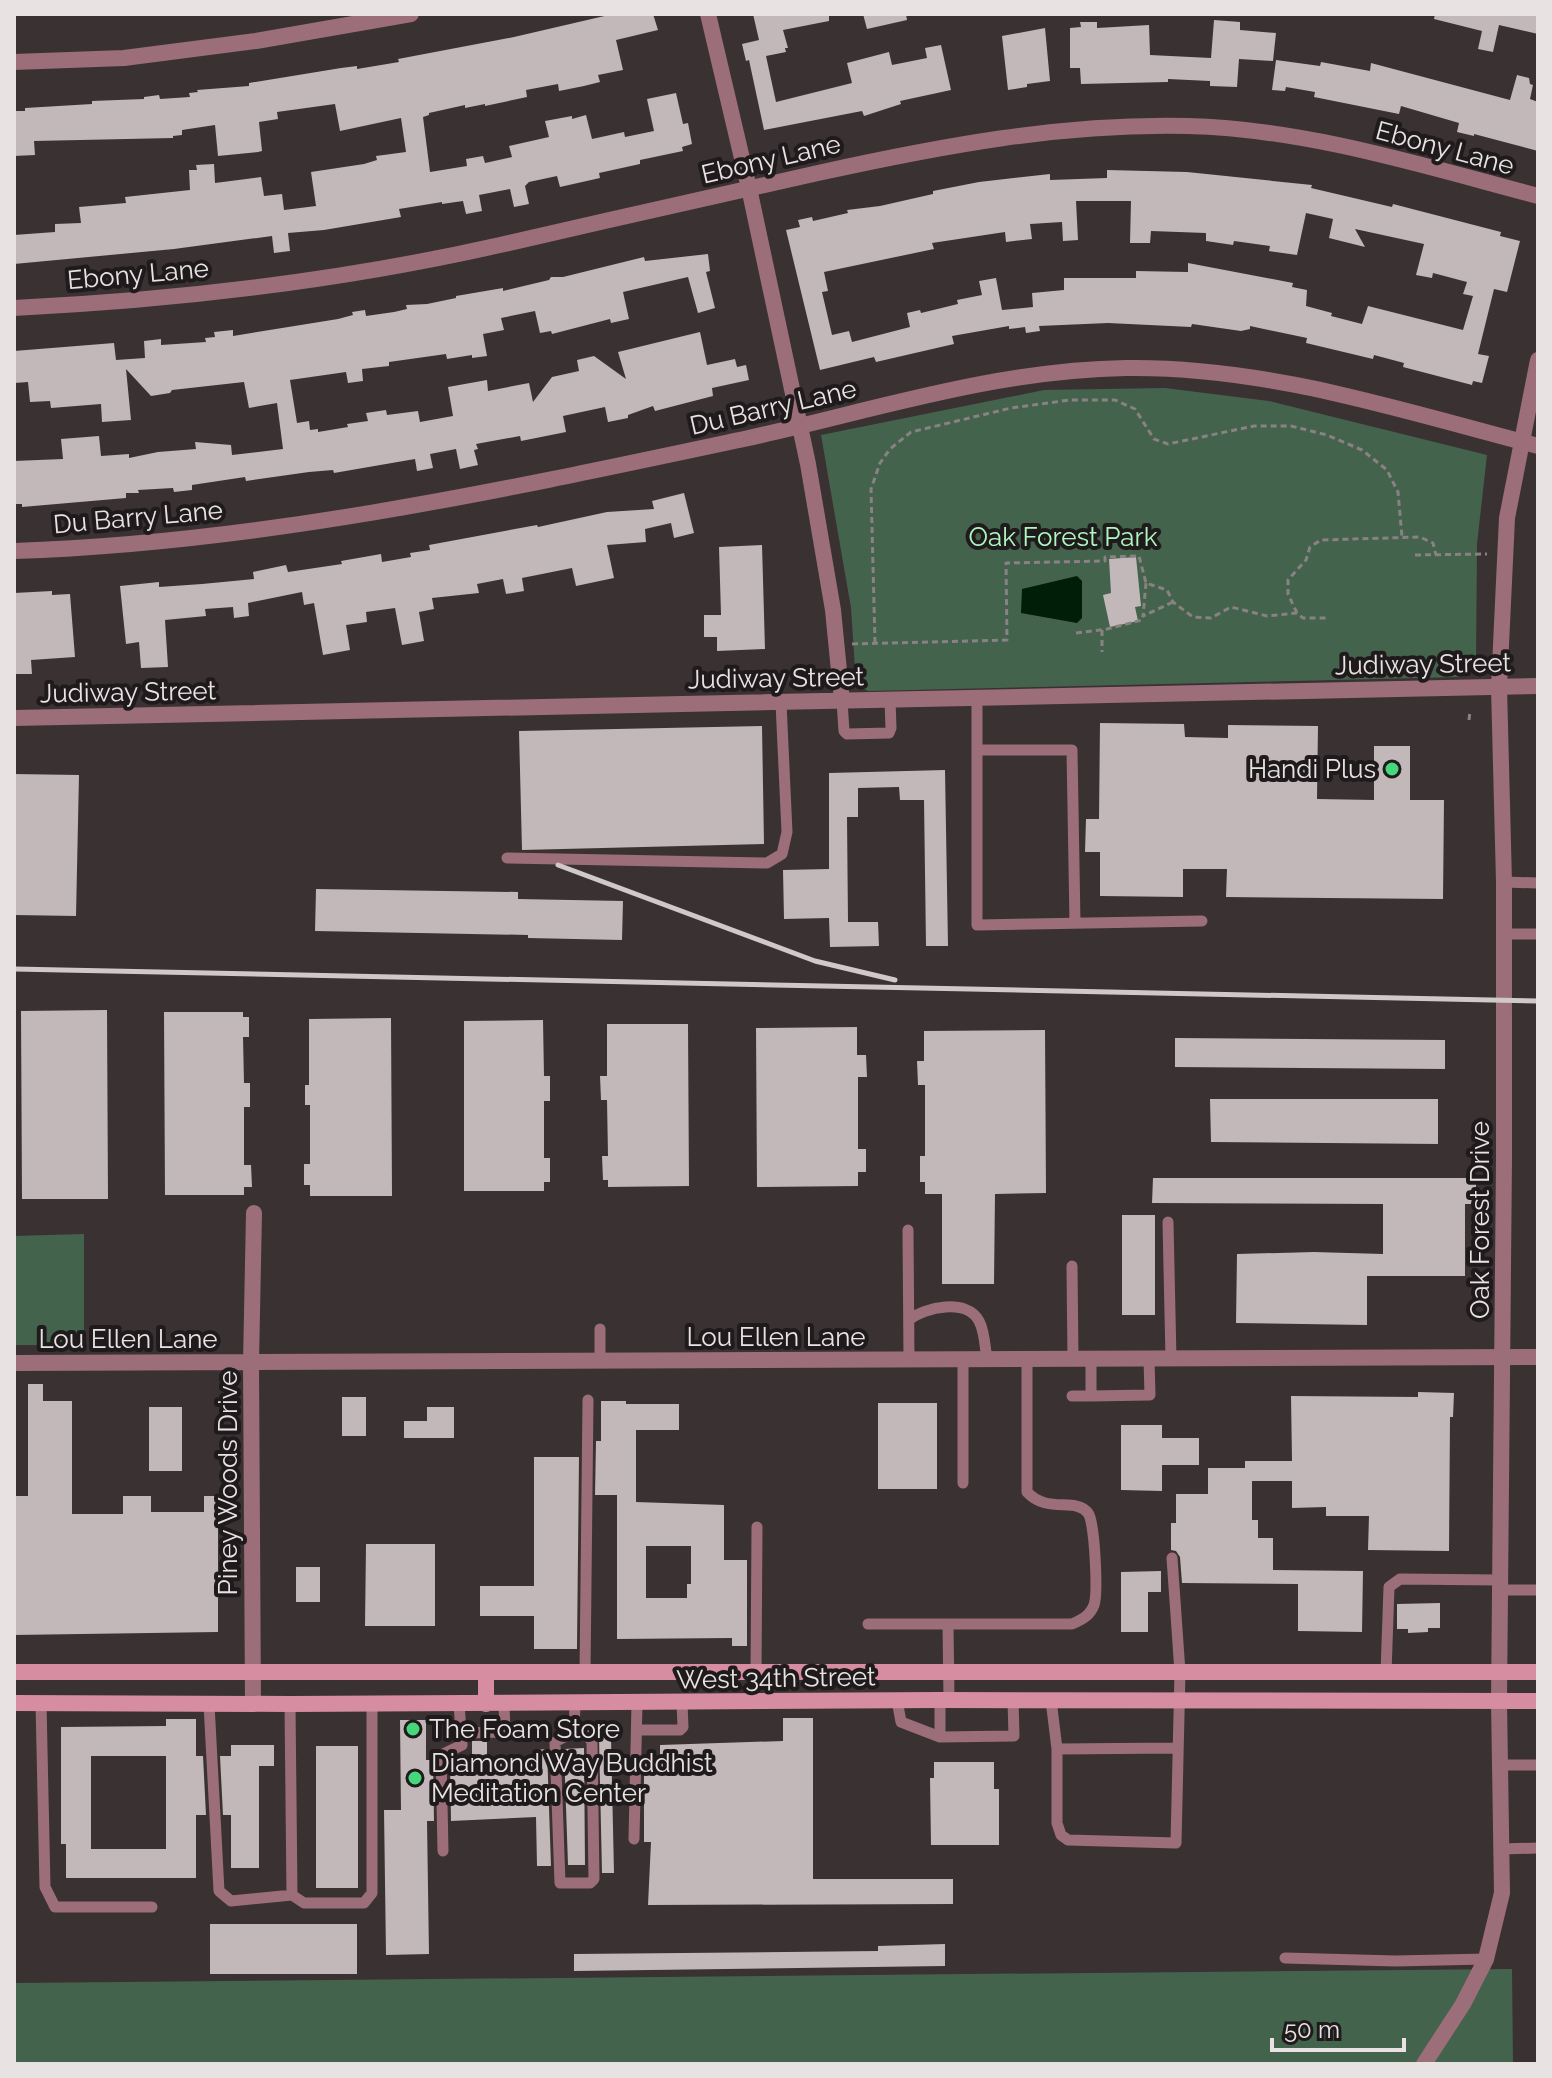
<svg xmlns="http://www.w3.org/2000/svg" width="1552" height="2078" font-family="Raleway,sans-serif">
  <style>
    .green { fill: #44634c }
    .water { fill: #001e08 }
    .building { fill: #c2b7b9; fill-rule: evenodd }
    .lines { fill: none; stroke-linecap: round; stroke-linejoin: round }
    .path { stroke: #898183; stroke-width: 3; stroke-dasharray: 6 4; stroke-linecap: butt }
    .service { stroke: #9c6e7a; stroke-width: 11 }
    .minor { stroke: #9c6e7a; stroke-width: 16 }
    .tertiary { stroke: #9c6e7a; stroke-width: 16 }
    .secondary { stroke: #d78da1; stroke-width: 16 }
    .rail { stroke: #d0c9ca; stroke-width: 5 }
    .poi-dot { fill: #46d77a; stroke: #1f1a1b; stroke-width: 3 }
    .labels { text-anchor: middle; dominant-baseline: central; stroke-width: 8; stroke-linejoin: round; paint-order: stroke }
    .street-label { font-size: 26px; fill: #e8e2e3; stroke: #1f1a1b }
    .park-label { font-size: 26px; fill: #aef8c0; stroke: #1f1a1b }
    .poi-label { font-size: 26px; fill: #e8e2e3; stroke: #1f1a1b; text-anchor: start }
  </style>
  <rect width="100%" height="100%" fill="#3a3133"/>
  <path class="green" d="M1165 388 1269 401 1487 455 1477 544 1476 663 1459 677 868 691 856 684 851 608 821 435 1044 390Z
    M84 1234V1345H14V1236Z
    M1512 1969 1513 2064H14V1983Z"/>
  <path class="water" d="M1077 576 1082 581V618L1077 623 1021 613 1022 589Z"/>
  <path class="building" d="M613 14H653L658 30 616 40 623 70 598 75 600 82 584 86 559 91 558 84 526 90 527 97 485 106V104L465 108V105L429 113V115L423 117 430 172 467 166 466 159 483 156 485 163 512 157 509 146 549 137 545 121 572 116V119L586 115 592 139 624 132 625 137 654 131 647 99 676 93 683 124 688 123 692 144 682 147 683 151 640 160V164L599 173 600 178 560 187 557 176 529 182 525 186 529 204 514 207 510 189 479 195 482 211 466 214 463 201 442 204V202L399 209 401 217 324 230 288 233 290 251 274 253 272 236 174 249 14 264V235L55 232V224L81 223 79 207 126 203 125 197 190 190 189 170H197L196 165 214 164 215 183 261 177 264 196 282 194 284 210 316 206 311 172 364 164 377 160 376 156 406 152 401 118 340 131 335 104 277 112 278 119 259 122 262 151 258 152 218 156 215 125 182 130V135L173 136V138L34 141 35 155 14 156V111H25V108L92 104V101L144 99V97L159 95 160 99 190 97 189 93 198 92 197 90 249 86V83L341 68 357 66V69L399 62 398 59 514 37Z
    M753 14H829V21L783 30 788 48H785L786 52 766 56 776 102 852 83 847 63 889 52 892 65 927 58 925 48 941 45 951 90 900 101 901 104 864 116 862 111 764 130 749 60 746 61 742 44 759 40Z
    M863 14H906L907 20 867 29Z
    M1435 14H1538V34L1499 25 1493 52 1478 49 1482 31 1434 19Z
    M1214 20 1240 22V30L1276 33 1273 61 1239 59 1237 87 1210 86V81L1168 79V82L1081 84 1080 68H1070V28L1081 27 1080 22H1097V28L1149 25 1150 55 1211 58Z
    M1045 28 1050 81 1027 84V87L1008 90 1002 36Z
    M1276 60 1320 66 1321 62 1370 71 1371 63 1510 100 1517 75 1529 78 1530 84 1533 85 1530 99 1538 102V151L1474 134V136L1457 132 1459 123 1401 106 1399 114 1314 97 1315 92 1286 87 1285 91 1272 90Z
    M1107 170 1187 172 1312 185 1311 188 1392 207 1393 204 1501 232 1500 236 1520 241 1507 292 1494 289 1478 354 1489 356 1482 383 1473 381 1472 385 1403 367 1404 363 1374 355 1373 359 1306 343 1307 338 1250 326V329L1241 331 1192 324 1191 327 1108 323 1039 326 1040 331 1026 333 1025 327 1009 329V326L952 336 954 344 876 362 874 357 820 370 786 230 800 227 798 220 812 217 813 221 848 213 847 210 880 206 933 194V191L979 182 1050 174V180L1107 178ZM1076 201H1131L1130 243H1150L1151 231 1206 233V241L1233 245 1234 241 1270 246 1269 251 1297 255 1306 213 1333 219 1329 238 1365 247 1355 229 1424 244 1416 275 1432 278 1433 273 1467 282 1463 294 1473 296 1463 330 1368 306 1362 324 1331 316 1332 313 1306 306 1307 290 1292 287 1293 283 1188 263V272L1136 271V278H1064V290L1032 293 1033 307 1002 310 996 278 979 281 982 295 957 300 958 304 921 313 920 310 907 313 910 327 852 342 849 331 832 335 822 292 828 291 824 272 934 249 932 243 1005 232 1006 242 1032 239 1030 224 1062 222 1063 241 1078 240Z
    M708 254 710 271 706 272 715 308 698 313 688 277 623 292 629 319 611 323 610 319 552 334 551 331 540 333 535 311 501 318 504 330 483 334 487 356 472 358V355L447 359 446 354 389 362V366L362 369 363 381 348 383 346 372 290 380 297 423 309 421 310 430 318 429V432L348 427 347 424 368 421 366 413 386 410 387 415 418 411 420 422 453 416 448 387 487 380 488 391 529 383 533 402 552 377 579 371 577 360 594 356 626 379 618 352 700 332 707 365 735 359 737 367 746 365 749 380 712 388 713 396 655 411 653 406 628 415V418L608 422 605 407 563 416 566 432 521 441 520 436 476 444 478 449 474 450 478 465 460 469 456 449 430 454 433 468 417 471 415 459 334 473 333 470 309 472 246 481 245 477 192 485V490L174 492 173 488 138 490 139 493H126V498L22 507V504H14V461L63 459 61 439 99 436 101 456 129 454V458L158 452 196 449 195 442 231 445 232 455 283 449 277 403 249 408 244 382 172 390 170 393 151 396 126 369 131 420 102 422 101 404 51 408 50 401 30 402 28 382 14 383V351L114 343 116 360 145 358 144 341 161 339V345L206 342 205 338 215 337 214 332 233 330V336L338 319 353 315 352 312 365 310 366 316 394 312 407 309 406 305 427 304 456 298V296L503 288V291L549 280 551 277H563L644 257 645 261Z
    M684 493 694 533 674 538 671 523 645 529 646 542 607 545 614 578 576 586 572 568 522 578 524 591 506 594 503 579 477 584 479 593 432 598 434 609 419 612 424 641 402 645 395 608 366 612 367 622 346 625 350 650 323 655 314 603 304 605 302 592 248 603 249 616 234 618 233 607 205 609 206 616 165 620 168 667 141 668 139 642 126 644 120 586 159 582V587L202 584 254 579 253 572 286 565 288 572 342 564 341 561 381 554 382 562 411 557 410 553 430 550 429 545 537 525 538 527 607 512 654 509 652 501Z
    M762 545 765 649 717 651V637H704V615H721L719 547Z
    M1136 557 1141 606 1135 607 1138 621 1110 627 1103 595 1111 593 1109 559Z
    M52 591V595L70 594 75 657 31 660 32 674H14V593Z
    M1100 723 1184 724 1185 737 1228 738V725L1318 726 1317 799 1374 800V746H1410V800H1444L1443 899 1226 897 1227 869H1183V897L1100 896V852H1085L1086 819H1099Z
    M762 726 764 844 522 850 519 731Z
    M945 770 948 946H926L924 800H900L899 787 858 788V817H847L848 922H878L879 946 830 947 829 918 784 919 783 870 829 869V773Z
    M14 774 79 775 76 916 14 915Z
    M316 889 518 892V899L623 901 622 940 528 938V935L315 931Z
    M107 1010 108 1199H22L21 1011Z
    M164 1012H243V1017H249V1037H243L244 1083H250V1107H244V1165H251L252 1187H244V1195H165Z
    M391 1018 392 1196H310V1185H304V1164H310V1105H305V1085H309V1019Z
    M543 1020 544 1076H550V1101H544V1158H550V1182H544V1191H464V1021Z
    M607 1024H688L689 1186 608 1187V1180H603L602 1156H608L607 1100H601L600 1076H607Z
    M857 1027V1055H866L867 1077H858V1149H866V1172H858V1186L757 1187 756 1028Z
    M1045 1030 1046 1193 995 1194 994 1284H942V1194H925V1182H920V1156H925V1085H918L917 1061H924V1031Z
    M1175 1038 1445 1040V1069L1175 1067Z
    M1210 1099H1438V1144L1211 1142Z
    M1153 1178H1476V1204H1465V1276H1367V1325L1236 1323 1237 1254 1314 1252 1383 1254V1204L1152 1203Z
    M1122 1215H1155V1315H1122Z
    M28 1384H43V1401H72V1514H123V1496H151V1512H204V1496H218V1632L14 1635V1496H28Z
    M1418 1392 1454 1393 1453 1417H1450L1449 1551 1368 1550 1369 1516H1326V1507L1292 1508V1481H1252V1520H1258V1538H1273V1570L1363 1571 1362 1632 1298 1631V1584L1182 1583 1180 1557 1176 1551 1171 1550V1523H1176V1494H1208V1468H1245V1461H1292L1291 1396 1418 1397Z
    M342 1397H366V1436H342Z
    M601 1401H626V1404H679V1430H636V1502L724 1505V1560H747V1646H732V1638L617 1639V1495H595L596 1441H601ZM646 1546H691V1584H687V1598H646Z
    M878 1403H937V1489H878Z
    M149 1407H182V1471H149Z
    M427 1407H454V1438H404V1421H427Z
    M1121 1425H1162V1438H1199V1465H1162V1491L1121 1490Z
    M534 1457H579L577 1649H534V1616H480V1586H534Z
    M366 1544H435V1626H365Z
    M296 1567H320V1602H296Z
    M1161 1571V1592H1148V1632H1121V1572Z
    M1440 1603V1628H1428V1632L1408 1633V1629H1397V1604Z
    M783 1718H813V1879H953V1904L648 1905 651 1842H644V1758H660V1745L783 1741Z
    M166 1719H196V1756H203L206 1815H196V1878H66V1844H61V1727L166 1726ZM91 1756H166V1849H91Z
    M400 1720H426V1760H433L434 1821H427L429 1954 386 1955 384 1810H401Z
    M599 1737H611L614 1873H602Z
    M472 1741H487V1758H534V1750L547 1749 551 1866H537L536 1817 451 1821 450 1760 472 1759Z
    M231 1745H274V1766H259V1868H231V1815H223L220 1756H231Z
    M316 1746H358V1888H316Z
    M584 1748 585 1865H568L564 1749Z
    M934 1762H994V1789H999V1845H931L930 1778H934Z
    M210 1924H357V1974H210Z
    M945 1944V1966L574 1971V1954L878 1951V1946Z"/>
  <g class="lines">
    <path class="path" d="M1415 555 1487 554
      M1146 583 1143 616 1173 602
      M1297 613 1288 594V580L1306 560 1310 547 1321 540 1420 537 1433 543 1436 555
      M1102 630V652
      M1076 633 1107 629 1142 620 1143 616
      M875 643 871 489 880 463 890 449 911 432 1011 408 1070 400H1115L1135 409 1154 439 1168 444 1254 426H1291L1327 435 1362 450 1387 470 1398 492 1402 537
      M852 644 1007 640 1006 563 1105 561V557L1139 556 1146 583 1167 590 1173 602 1193 617 1211 618 1231 607 1267 616 1297 613 1303 618H1327
      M1466 661 1469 672
      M1469 720 1470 711"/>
    <path class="service" d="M977 698V925L1202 921
      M842 701 844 731 847 734 889 733 891 728 890 700
      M977 750H1072L1075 923
      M507 858 767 863 782 854 787 832 781 703
      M1504 882 1538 883
      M1504 934H1538
      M1168 1222 1171 1359
      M908 1230 909 1360
      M1072 1266 1073 1359
      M909 1320C925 1307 967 1298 979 1321 985 1332 985 1348 987 1360
      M1091 1359V1396L1150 1395 1149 1359
      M600 1362V1329
      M1072 1396H1091
      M963 1483V1360
      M1499 1590H1538
      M868 1624H1072C1081 1620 1090 1616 1094 1605 1098 1594 1095 1522 1088 1513 1076 1497 1047 1514 1027 1492V1359
      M948 1624 949 1700
      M585 1673 588 1400
      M756 1673 757 1527
      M1386 1673 1389 1587 1400 1579 1499 1580
      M897 1700 901 1722 940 1737
      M940 1700V1737L1014 1736 1013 1700
      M1051 1700 1057 1749V1823L1061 1835 1068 1840 1176 1843 1180 1672 1172 1558
      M41 1703 45 1887 55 1907H152
      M209 1704 219 1891 231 1901 292 1895
      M290 1704 292 1895 304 1903H364L372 1893V1704
      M637 1730H680L683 1727 682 1703
      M574 1732 588 1736 592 1742 594 1879 590 1883H560L555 1742Z
      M574 1732 575 1704
      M461 1733 505 1732 504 1704
      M1057 1749 1178 1748
      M1500 1765H1538
      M634 1839 637 1703
      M1501 1849 1538 1848
      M443 1851 441 1755 462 1745 459 1704
      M1285 1958 1396 1961 1486 1959"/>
    <path class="minor" d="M708 14 749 188 808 464 833 610 842 701
      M14 62 124 58 256 41 411 14
      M14 308C176 300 341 281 500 245 606 221 712 196 818 173 941 146 1062 123 1188 126 1307 129 1424 166 1538 196
      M14 551C260 543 504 490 744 439 871 411 995 370 1126 368 1268 366 1402 411 1538 446
      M14 718 1538 686
      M14 1363 1538 1357
      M253 1704 251 1363 254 1213
      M1424 2064 1463 2004 1486 1959 1502 1893 1499 1701"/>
    <path class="tertiary" d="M1499 1701 1504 1159V882L1499 687 1507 518 1538 360"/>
    <path class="secondary" d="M14 1672H1538
      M486 1672V1704
      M14 1703 290 1704 940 1700 1538 1701"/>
    <path class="rail" d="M558 865 815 961 895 980
      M14 969 1538 1001"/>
  </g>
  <g class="poi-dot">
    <circle cx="1392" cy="769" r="8"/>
    <circle cx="413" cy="1729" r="8"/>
    <circle cx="415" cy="1778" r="8"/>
  </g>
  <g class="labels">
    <g class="street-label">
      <text transform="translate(1445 148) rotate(15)">Ebony Lane</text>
      <text transform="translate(771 159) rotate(-13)">Ebony Lane</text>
      <text transform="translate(138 274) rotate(-5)">Ebony Lane</text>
      <text transform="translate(773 407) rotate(-13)">Du Barry Lane</text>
      <text transform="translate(138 517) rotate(-5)">Du Barry Lane</text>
      <text transform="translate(1423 664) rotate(-1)">Judiway Street</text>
      <text transform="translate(776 678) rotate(-1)">Judiway Street</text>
      <text transform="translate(128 692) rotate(-1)">Judiway Street</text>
      <text transform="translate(1480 1220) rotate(-90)">Oak Forest Drive</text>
      <text x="776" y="1337">Lou Ellen Lane</text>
      <text x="128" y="1339">Lou Ellen Lane</text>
      <text transform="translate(228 1483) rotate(-90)">Piney Woods Drive</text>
      <text transform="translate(776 1678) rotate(-1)">West 34th Street</text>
    </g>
    <g class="park-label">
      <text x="1063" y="537">Oak Forest Park</text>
    </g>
    <g class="poi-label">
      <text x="1376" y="769" text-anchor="end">Handi Plus</text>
      <text x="429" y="1729">The Foam Store</text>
      <text x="431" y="1763">Diamond Way Buddhist<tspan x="431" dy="30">Meditation Center</tspan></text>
    </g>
  </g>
  <rect width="1552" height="2078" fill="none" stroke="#e8e2e3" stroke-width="32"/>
  <path d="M1272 2038v12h132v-12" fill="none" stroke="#e8e2e3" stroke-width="4"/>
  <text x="1284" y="2038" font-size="24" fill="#e8e2e3" stroke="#1f1a1b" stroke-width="6" paint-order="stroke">50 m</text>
</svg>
